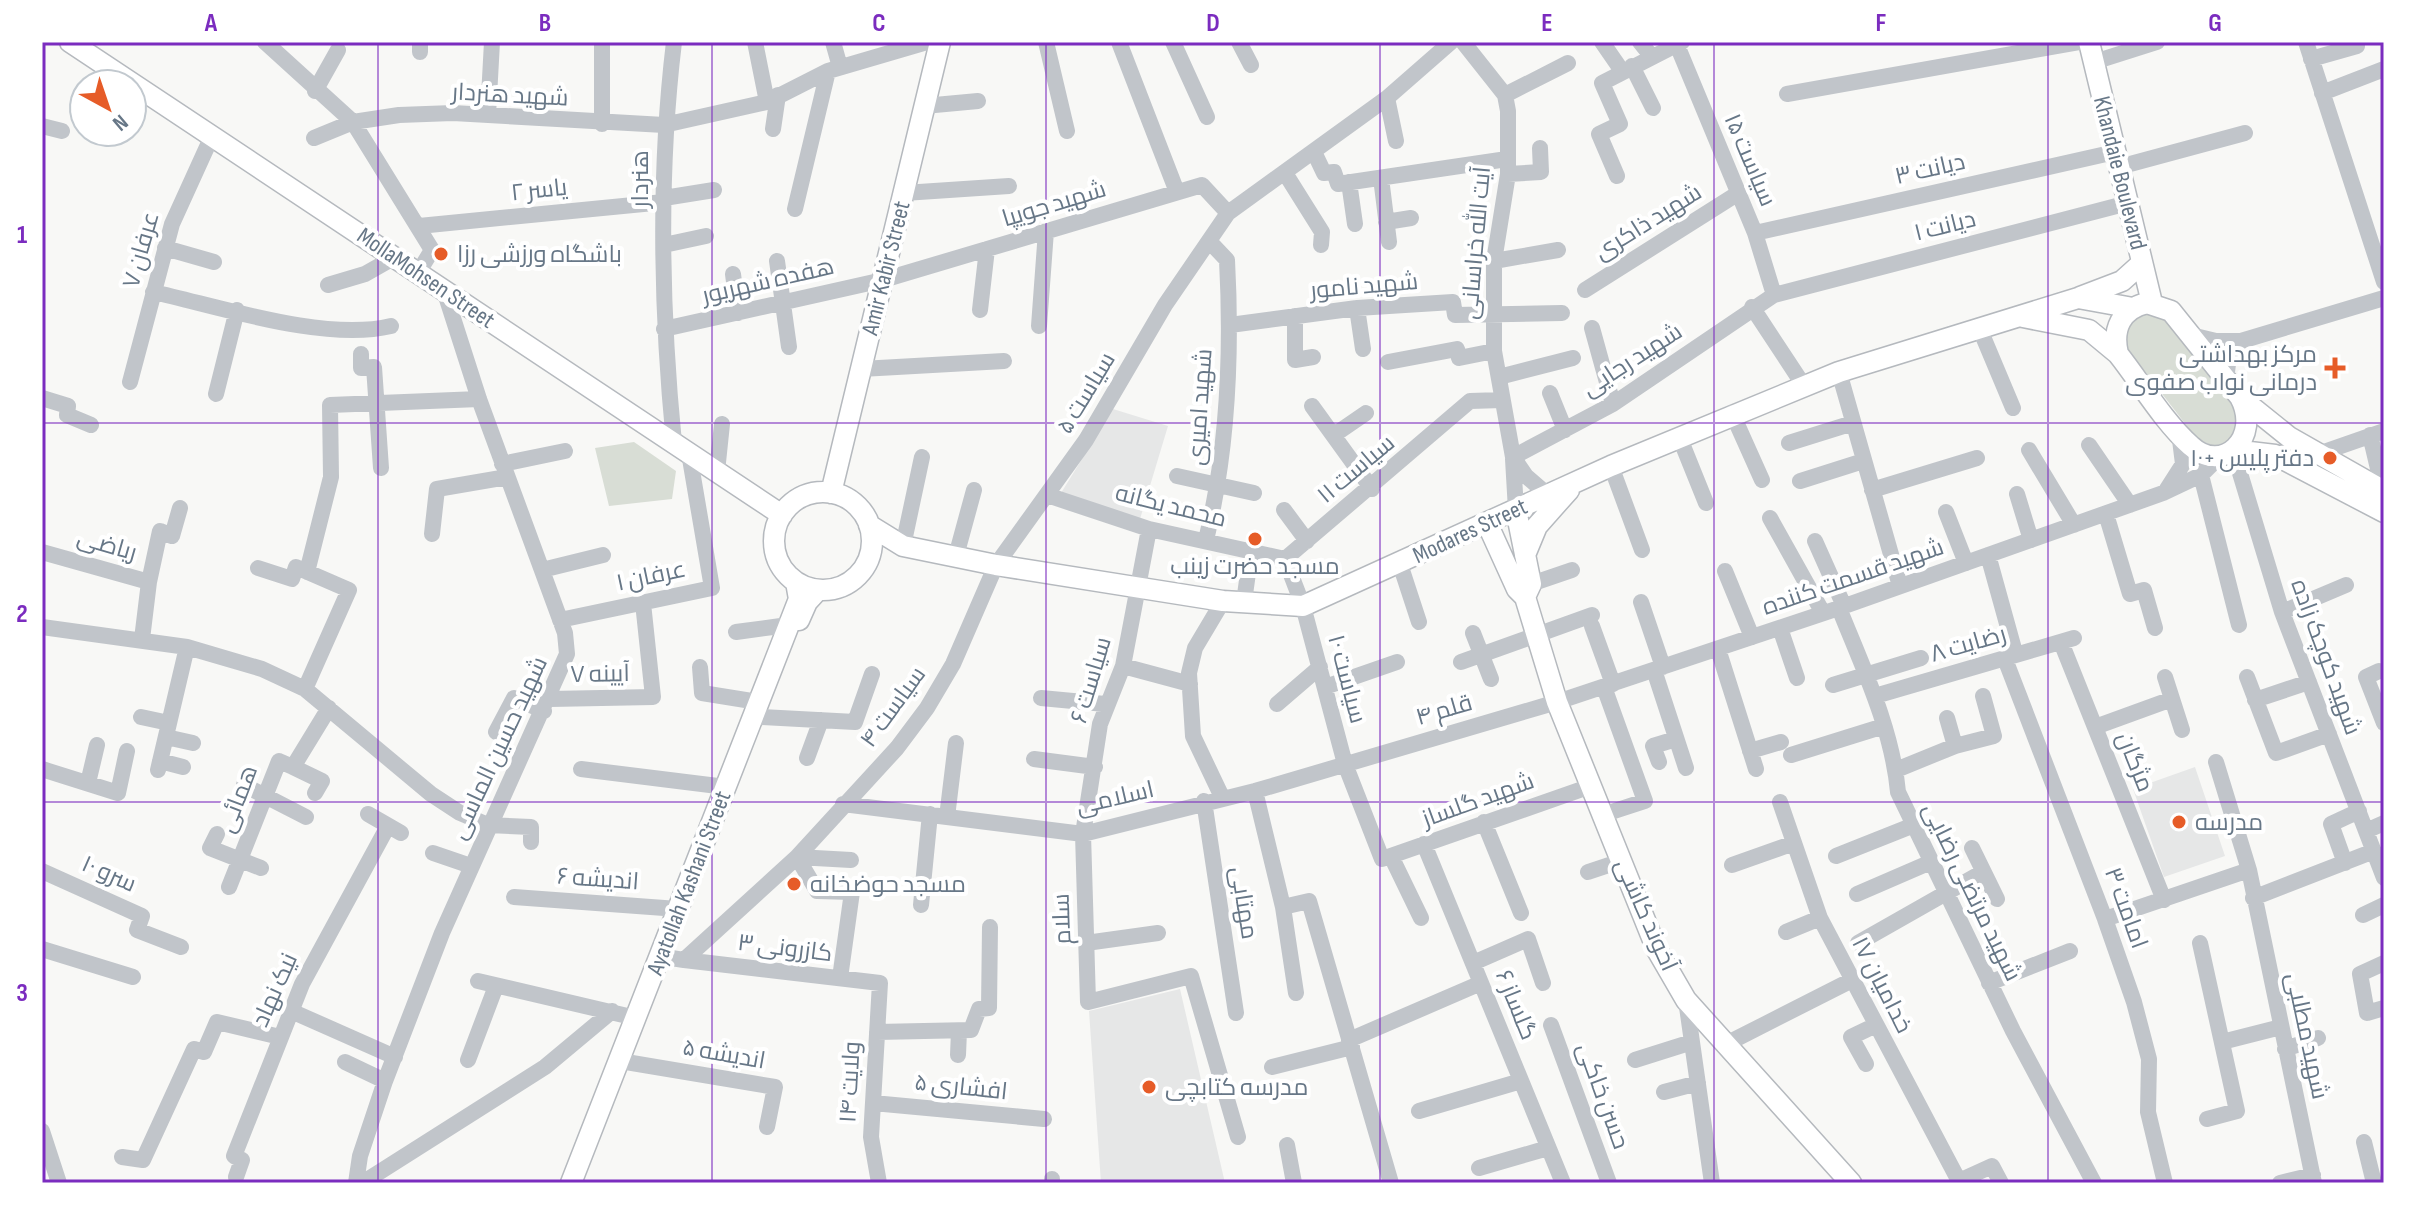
<svg xmlns="http://www.w3.org/2000/svg" width="2426" height="1225" font-family="'Sofia Sans Condensed',Cairo,sans-serif">
  <style>
    .built { fill: #e6e7e7 }
    .green { fill: #d8ddd5 }
    .lines { fill: none; stroke-linecap: round; stroke-linejoin: round }
    .major-casing { stroke: #b5b9be; stroke-width: 23 }
    .minor { stroke: #c1c5ca; stroke-width: 16 }
    .major { stroke: #fff; stroke-width: 20 }
    .grid { fill: none; stroke: #7b2cbf; stroke-width: 2; stroke-opacity: 0.55 }
    .poi-dot { fill: #e65c28; stroke: #fff; stroke-width: 3 }
    .labels { text-anchor: middle; dominant-baseline: central; stroke-width: 8; stroke-linejoin: round; paint-order: stroke }
    .street-label { font-size: 24px; fill: #677787; stroke: #fff }
    .poi-label { font-size: 24px; fill: #677787; stroke: #fff; text-anchor: start }
    .neatline { fill: none; stroke: #7b2cbf; stroke-width: 3 }
    .grid-label { font-size: 26px; text-anchor: middle; font-weight: bold; fill: #7b2cbf }
  </style>
  <rect width="100%" height="100%" fill="#f8f8f6"/>
  <path class="built" d="M1113 409 1168 426 1140 519 1061 493Z
    M2195 767 2225 856 2164 877 2133 789Z
    M1180 989 1225 1183H1101L1089 1011Z"/>
  <path class="green" d="M2145 313 2166 318 2236 409 2240 419 2231 442 2216 447 2197 439 2125 346 2127 327Z
    M634 442 676 471 672 499 609 506 595 448Z"/>
  <g class="lines">
    <g class="major-casing">
      <path id="major" d="M70 42 782 515
        M2089 42 2152 303
        M2080 297 2122 281 2142 263
        M2147 303 2171 311 2240 397C2262 438 2222 475 2191 446 2163 421 2141 383 2118 354 2112 329 2121 309 2147 303Z
        M2023 317 2089 330 2118 354
        M2243 400 2289 437 2384 491
        M2233 450 2275 455 2384 512
        M774 541a49 49 0 1 1 98 0a49 49 0 1 1-98 0Z
        M831 493 940 42
        M1516 510 1531 584 1525 597
        M1487 523 1517 589 1525 597 1557 702 1657 950 1686 1000 1851 1183
        M869 525 903 546 996 565 1223 601 1303 606 1611 466 1839 372 2078 298 2133 308
        M1525 555 1537 526 1569 490
        M799 620 807 602 818 590
        M571 1183 799 599 796 582"/>
    </g>
    <path class="minor" d="M265 42 353 122 432 250 418 273
      M674 42C658 175 661 310 674 443
      M755 42 767 102
      M833 42 840 67
      M1046 42 1067 131
      M1119 42 1177 192
      M1173 42 1207 117
      M1239 42 1251 65
      M1463 42 1505 95 1508 111V174L1494 261V351L1513 457 1526 476 1548 495
      M1602 42 1622 71
      M1640 42 1652 57
      M2306 42 2384 282
      M1677 45 1755 233 1774 295
      M420 52V42
      M2311 59 2357 46
      M2094 62 2157 42
      M1632 66 1653 108
      M315 91 338 50
      M2322 93 2384 69
      M1787 94 2079 42
      M1505 95 1568 63
      M1387 98 1396 141
      M924 106 978 101
      M488 115 492 42
      M602 124V42
      M42 126 62 131
      M773 129 778 95
      M314 138 353 122 399 115 453 113 664 125 767 102 828 71 927 42
      M1314 152 1324 173 1334 172 1338 184 1507 159
      M2119 167 2245 133
      M1285 173 1322 232 1321 245
      M1508 174 1541 172 1540 148
      M1617 176 1599 134 1620 124 1602 83 1682 42
      M1381 178 1389 242
      M1349 182 1355 224
      M904 193 1009 186
      M664 198 714 190
      M795 209 828 71
      M1386 222 1411 218
      M419 226 664 202
      M1755 233 2115 152
      M664 245 706 236
      M165 248 214 262
      M777 261 789 347
      M1494 261 1558 250
      M733 274 738 313
      M328 285 365 274 395 257
      M1585 290 1737 194
      M153 292C221 307 325 342 391 326
      M1752 307 1804 386
      M1357 308 1363 349
      M980 310 987 249
      M1295 316V360L1313 357
      M1230 325 1357 308 1453 302 1455 315 1562 313
      M1039 326 1046 231
      M1979 327 2013 408
      M1592 328 1613 404
      M664 329 883 280 1202 185 1228 213
      M2191 335 2216 341H2241L2384 298
      M361 354V368L374 367 381 468
      M1388 362 1457 349 1459 358 1494 351
      M861 369 1004 361
      M1839 372 1900 586
      M1499 377 1573 358
      M2226 380 2229 356 2241 341
      M130 382 172 224 212 136
      M1550 393 1565 430
      M216 394 237 310
      M42 398 68 406 67 415 91 425
      M1312 406 1372 489
      M1732 413 1762 480
      M1334 435 1366 413
      M2370 435 2383 490
      M1679 436 1706 503
      M1789 443 1853 423
      M2089 445 2130 505
      M2029 450 2074 525
      M2233 450 2282 612 2384 878
      M2318 454 2384 431
      M1513 457 1613 404 1774 295 2128 203
      M1513 459 1516 510
      M502 464 565 451
      M1611 466 1642 550
      M717 472 722 424
      M2201 475 2239 625
      M1177 476 1254 493
      M1800 481 1863 461
      M2167 489 2183 464 2179 432
      M1872 490 1977 458
      M2017 494 2031 540
      M1047 495 1149 529 1285 559
      M1284 510 1307 541
      M1946 512 1966 563
      M2106 514 2130 594 2144 590 2155 628
      M1770 518 1823 613
      M1149 529 1123 666 1100 724 1083 834 1088 1002 1191 976 1238 1137
      M432 534 437 489 507 477
      M1206 540C1228 449 1232 353 1227 260L1209 241
      M1815 541 1844 606
      M903 546 922 457
      M42 552 149 582 142 639
      M1988 555 2014 649 2005 659 2105 919 2134 1002 2149 1059 2148 1112 2165 1183
      M956 556 974 490
      M1285 559 1303 606 1345 764 1382 859 1591 786
      M1285 559 1470 401 1502 400
      M1400 564 1419 622
      M258 568 292 579 296 567 349 590 305 689
      M542 570 603 555
      M1725 571 1752 637
      M307 572 331 477 330 405 479 399
      M149 582 160 531 172 536 180 508
      M1531 584 1572 570
      M1244 602 1251 551
      M1641 602 1663 667
      M1839 608C1863 668 1892 728 1898 792L2013 1031 2094 1183
      M2282 612 2346 585
      M560 620 712 588 689 453
      M1592 626 1613 684
      M42 627 187 647 262 669 305 689 431 794 460 813 488 825 531 827V842
      M1780 628 1797 678
      M736 632 788 625
      M1473 633 1491 679
      M2061 642 2164 900
      M1718 649 1756 769
      M1461 662 1592 615
      M1123 666 1190 684
      M700 667 702 693 758 702
      M1654 670 1686 768
      M2379 671 2366 677 2384 723
      M2165 677 2182 730
      M2247 677 2276 753 2329 734
      M1833 685 1921 658
      M1325 687 1397 662
      M1875 696 2074 638
      M1041 698 1105 704
      M550 699 653 697 643 603
      M2255 700 2309 682
      M1277 704 1320 667
      M141 717 169 723
      M761 717 855 722 872 674
      M1947 718 1955 746
      M2095 727 2172 699
      M496 732 514 698 544 711
      M166 737 193 743
      M1750 751 1781 742
      M1791 755 1884 726
      M807 758 821 720
      M1034 759 1095 767
      M160 761 183 767
      M1659 762 1653 746 1676 739
      M2216 762 2249 870 2314 1183
      M293 767 322 781 315 793
      M42 769 118 793 127 751
      M581 769 726 787
      M158 770 187 647
      M1896 770 1955 746 1994 736 1983 696
      M88 783 97 745
      M244 785 306 817
      M1255 791 1283 907 1309 901 1391 1183
      M1222 797 1193 736 1189 673 1195 648 1223 601
      M1204 801 1236 1013
      M1780 802 1820 918 1960 1183
      M843 804 1083 834 1255 791 1557 702 1839 608 2163 493 2201 475 2222 454
      M368 814 401 833
      M1602 815 1645 801 1604 687
      M947 817 956 743
      M1484 822 1521 913
      M2366 831 2384 823
      M217 834 210 848 261 868
      M1424 844 1563 1183
      M1972 848 1997 899
      M433 853 471 866
      M1391 856 1421 918
      M1836 856 1914 825
      M797 857 817 891 852 892 840 978
      M797 857 851 860
      M2345 863 2331 824 2359 811
      M1732 865 1794 843
      M42 871 142 916 137 930 181 947
      M1588 872 1621 861
      M229 887 279 761 293 767 329 708
      M1857 894 1931 862
      M514 897 678 909
      M2253 898 2374 851
      M921 905 930 814
      M1283 907 1296 993
      M2363 915 2384 905
      M2105 919 2249 870
      M1786 932 1820 918
      M1086 943 1158 933
      M1858 943 1983 872
      M2200 943 2237 1111 2207 1119
      M42 949 133 977
      M665 957 684 960 797 857 897 748 927 708 953 664 996 565 1086 440 1165 305 1228 213 1387 98 1451 42
      M684 960 880 983 871 1137 879 1183
      M1473 963 1528 939 1543 983
      M2384 963 2360 974 2367 1013 2384 1008
      M478 981 636 1018
      M1989 983 2070 951
      M1686 1000 1712 1183
      M291 1011 395 1057
      M1551 1025 1609 1183
      M877 1032 971 1030 979 1009 989 1008 990 927
      M1349 1040 1481 983
      M2222 1042 2281 1027
      M1724 1045 1854 979
      M2285 1049 2318 1038
      M958 1055 959 1031
      M468 1060 496 986
      M1635 1060 1692 1042
      M345 1062 385 1081
      M626 1062 775 1087 767 1127
      M1866 1064 1851 1037 1876 1025
      M1272 1067 1352 1047
      M1664 1092 1698 1083
      M873 1103 1044 1119
      M1419 1111 1521 1081
      M42 1131 59 1183
      M2364 1142 2374 1183
      M1287 1145 1294 1183
      M122 1157 143 1160 194 1049 204 1052 217 1022 280 1037
      M1479 1168 1548 1148
      M236 1177 242 1160 234 1156 302 984 388 826
      M1052 1179V1183
      M367 1180 545 1067 612 1011
      M1959 1181 1992 1166 2001 1183
      M356 1183 360 1156 385 1081 442 933 567 654 565 633 479 399 444 290
      M2280 1183 2313 1175"/>
    <use href="#major" class="major"/>
  </g>
  <path class="grid" d="M378 42V1183M712 42V1183M1046 42V1183M1380 42V1183M1714 42V1183M2048 42V1183M42 423H2384M42 802H2384"/>
  <g class="poi-dot">
    <circle cx="441" cy="254" r="8"/>
    <path d="M2331 356h8v8h8v8h-8v8h-8v-8h-8v-8h8z"/>
    <circle cx="2330" cy="458" r="8"/>
    <circle cx="1255" cy="539" r="8"/>
    <circle cx="2179" cy="822" r="8"/>
    <circle cx="794" cy="884" r="8"/>
    <circle cx="1149" cy="1087" r="8"/>
  </g>
  <g class="labels">
    <g class="street-label">
      <text transform="translate(510 95) rotate(3)">شهید هنردار</text>
      <text transform="translate(1750 160) rotate(67)">سیاست ۱۵</text>
      <text transform="translate(1930 169) rotate(-13)">دیانت ۳</text>
      <text transform="translate(2120 173) rotate(76)">Khandaie Boulevard</text>
      <text transform="translate(640 179) rotate(-90)">هنردار</text>
      <text transform="translate(539 190) rotate(-6)">یاسر ۲</text>
      <text transform="translate(1054 204) rotate(-17)">شهید جویپا</text>
      <text transform="translate(1648 222) rotate(-32)">شهید ذاکری</text>
      <text transform="translate(1945 226) rotate(-14)">دیانت ۱</text>
      <text transform="translate(1476 243) rotate(-85)">آیت الله خراسانی</text>
      <text transform="translate(141 250) rotate(-74)">عرفان ۷</text>
      <text transform="translate(886 268) rotate(-76)">Amir Kabir Street</text>
      <text transform="translate(426 278) rotate(34)">MollaMohsen Street</text>
      <text transform="translate(768 281) rotate(-13)">هفده شهریور</text>
      <text transform="translate(1364 286) rotate(-5)">شهید نامور</text>
      <text transform="translate(1632 360) rotate(-33)">شهید رجایی</text>
      <text transform="translate(1086 393) rotate(-59)">سیاست ۵</text>
      <text transform="translate(1200 407) rotate(-86)">شهید امیری</text>
      <text transform="translate(1356 469) rotate(-40)">سیاست ۱۱</text>
      <text transform="translate(1171 506) rotate(14)">محمد یگانه</text>
      <text transform="translate(1470 531) rotate(-25)">Modares Street</text>
      <text transform="translate(107 545) rotate(16)">ریاضی</text>
      <text transform="translate(651 576) rotate(-12)">عرفان ۱</text>
      <text transform="translate(1853 577) rotate(-19)">شهید قسمت کننده</text>
      <text transform="translate(1968 644) rotate(-16)">رضایت ۸</text>
      <text transform="translate(2326 657) rotate(70)">شهید کوچک زاده</text>
      <text transform="translate(600 674) rotate(-1)">آیینه ۷</text>
      <text transform="translate(1347 679) rotate(75)">سیاست ۱۰</text>
      <text transform="translate(1091 680) rotate(-73)">سیاست ۶</text>
      <text transform="translate(893 707) rotate(-54)">سیاست ۴</text>
      <text transform="translate(1444 710) rotate(-16)">قلم ۴</text>
      <text transform="translate(499 748) rotate(-65)">شهید حسین الماسی</text>
      <text transform="translate(2135 762) rotate(68)">مژگان</text>
      <text transform="translate(1115 798) rotate(-13)">اسلامی</text>
      <text transform="translate(238 799) rotate(-69)">همائی</text>
      <text transform="translate(1478 800) rotate(-20)">شهید گلساز</text>
      <text transform="translate(109 874) rotate(24)">سرو ۱۰</text>
      <text transform="translate(598 879) rotate(4)">اندیشه ۶</text>
      <text transform="translate(689 883) rotate(-69)">Ayatollah Kashani Street</text>
      <text transform="translate(1972 892) rotate(64)">شهید مرتضی رضایی</text>
      <text transform="translate(1244 903) rotate(81)">مهتابی</text>
      <text transform="translate(2126 908) rotate(70)">امامت ۳</text>
      <text transform="translate(1646 915) rotate(66)">آخوند کاشی</text>
      <text transform="translate(1062 919) rotate(-92)">سلام</text>
      <text transform="translate(785 948) rotate(7)">کازرونی ۳</text>
      <text transform="translate(1882 985) rotate(63)">خدامیان ۱۷</text>
      <text transform="translate(275 990) rotate(-66)">نیک نهاد</text>
      <text transform="translate(1516 1005) rotate(68)">گلساز ۶</text>
      <text transform="translate(2307 1036) rotate(78)">شهید مطلبی</text>
      <text transform="translate(724 1054) rotate(10)">اندیشه ۵</text>
      <text transform="translate(850 1082) rotate(-87)">ولایت ۱۴</text>
      <text transform="translate(961 1087) rotate(6)">افشاری ۵</text>
      <text transform="translate(1603 1096) rotate(70)">حسن خاکی</text>
    </g>
    <g class="poi-label">
      <text x="457" y="254">باشگاه ورزشی رزا</text>
      <text x="2317" y="354" text-anchor="end">مرکز بهداشتی<tspan x="2317" dy="28">درمانی نواب صفوی</tspan></text>
      <text x="2314" y="458" text-anchor="end">دفتر پلیس +۱۰</text>
      <text x="1255" y="566" text-anchor="middle">مسجد حضرت زینب</text>
      <text x="2195" y="822">مدرسه</text>
      <text x="810" y="884">مسجد حوضخانه</text>
      <text x="1165" y="1087">مدرسه کتابچی</text>
    </g>
  </g>
  <rect width="2426" height="1225" fill="none" stroke="#ffffff" stroke-width="88"/>
  <g transform="translate(108 108) rotate(140)"><circle r="38" fill="#ffffff" stroke="#c2c9cf" stroke-width="2"/>
  <path d="M0-6L14 30L0 20L-14 30Z" fill="#e65c28"/>
  <text y="-12" font-size="22" font-weight="bold" text-anchor="middle" fill="#677787">N</text>
  </g>
  <rect x="44" y="44" width="2338" height="1137" class="neatline"/>
  <g class="grid-label">
    <text x="211" y="31">A</text>
    <text x="545" y="31">B</text>
    <text x="879" y="31">C</text>
    <text x="1213" y="31">D</text>
    <text x="1547" y="31">E</text>
    <text x="1881" y="31">F</text>
    <text x="2215" y="31">G</text>
    <text x="22" y="243">1</text>
    <text x="22" y="622">2</text>
    <text x="22" y="1001">3</text>
  </g>
</svg>
